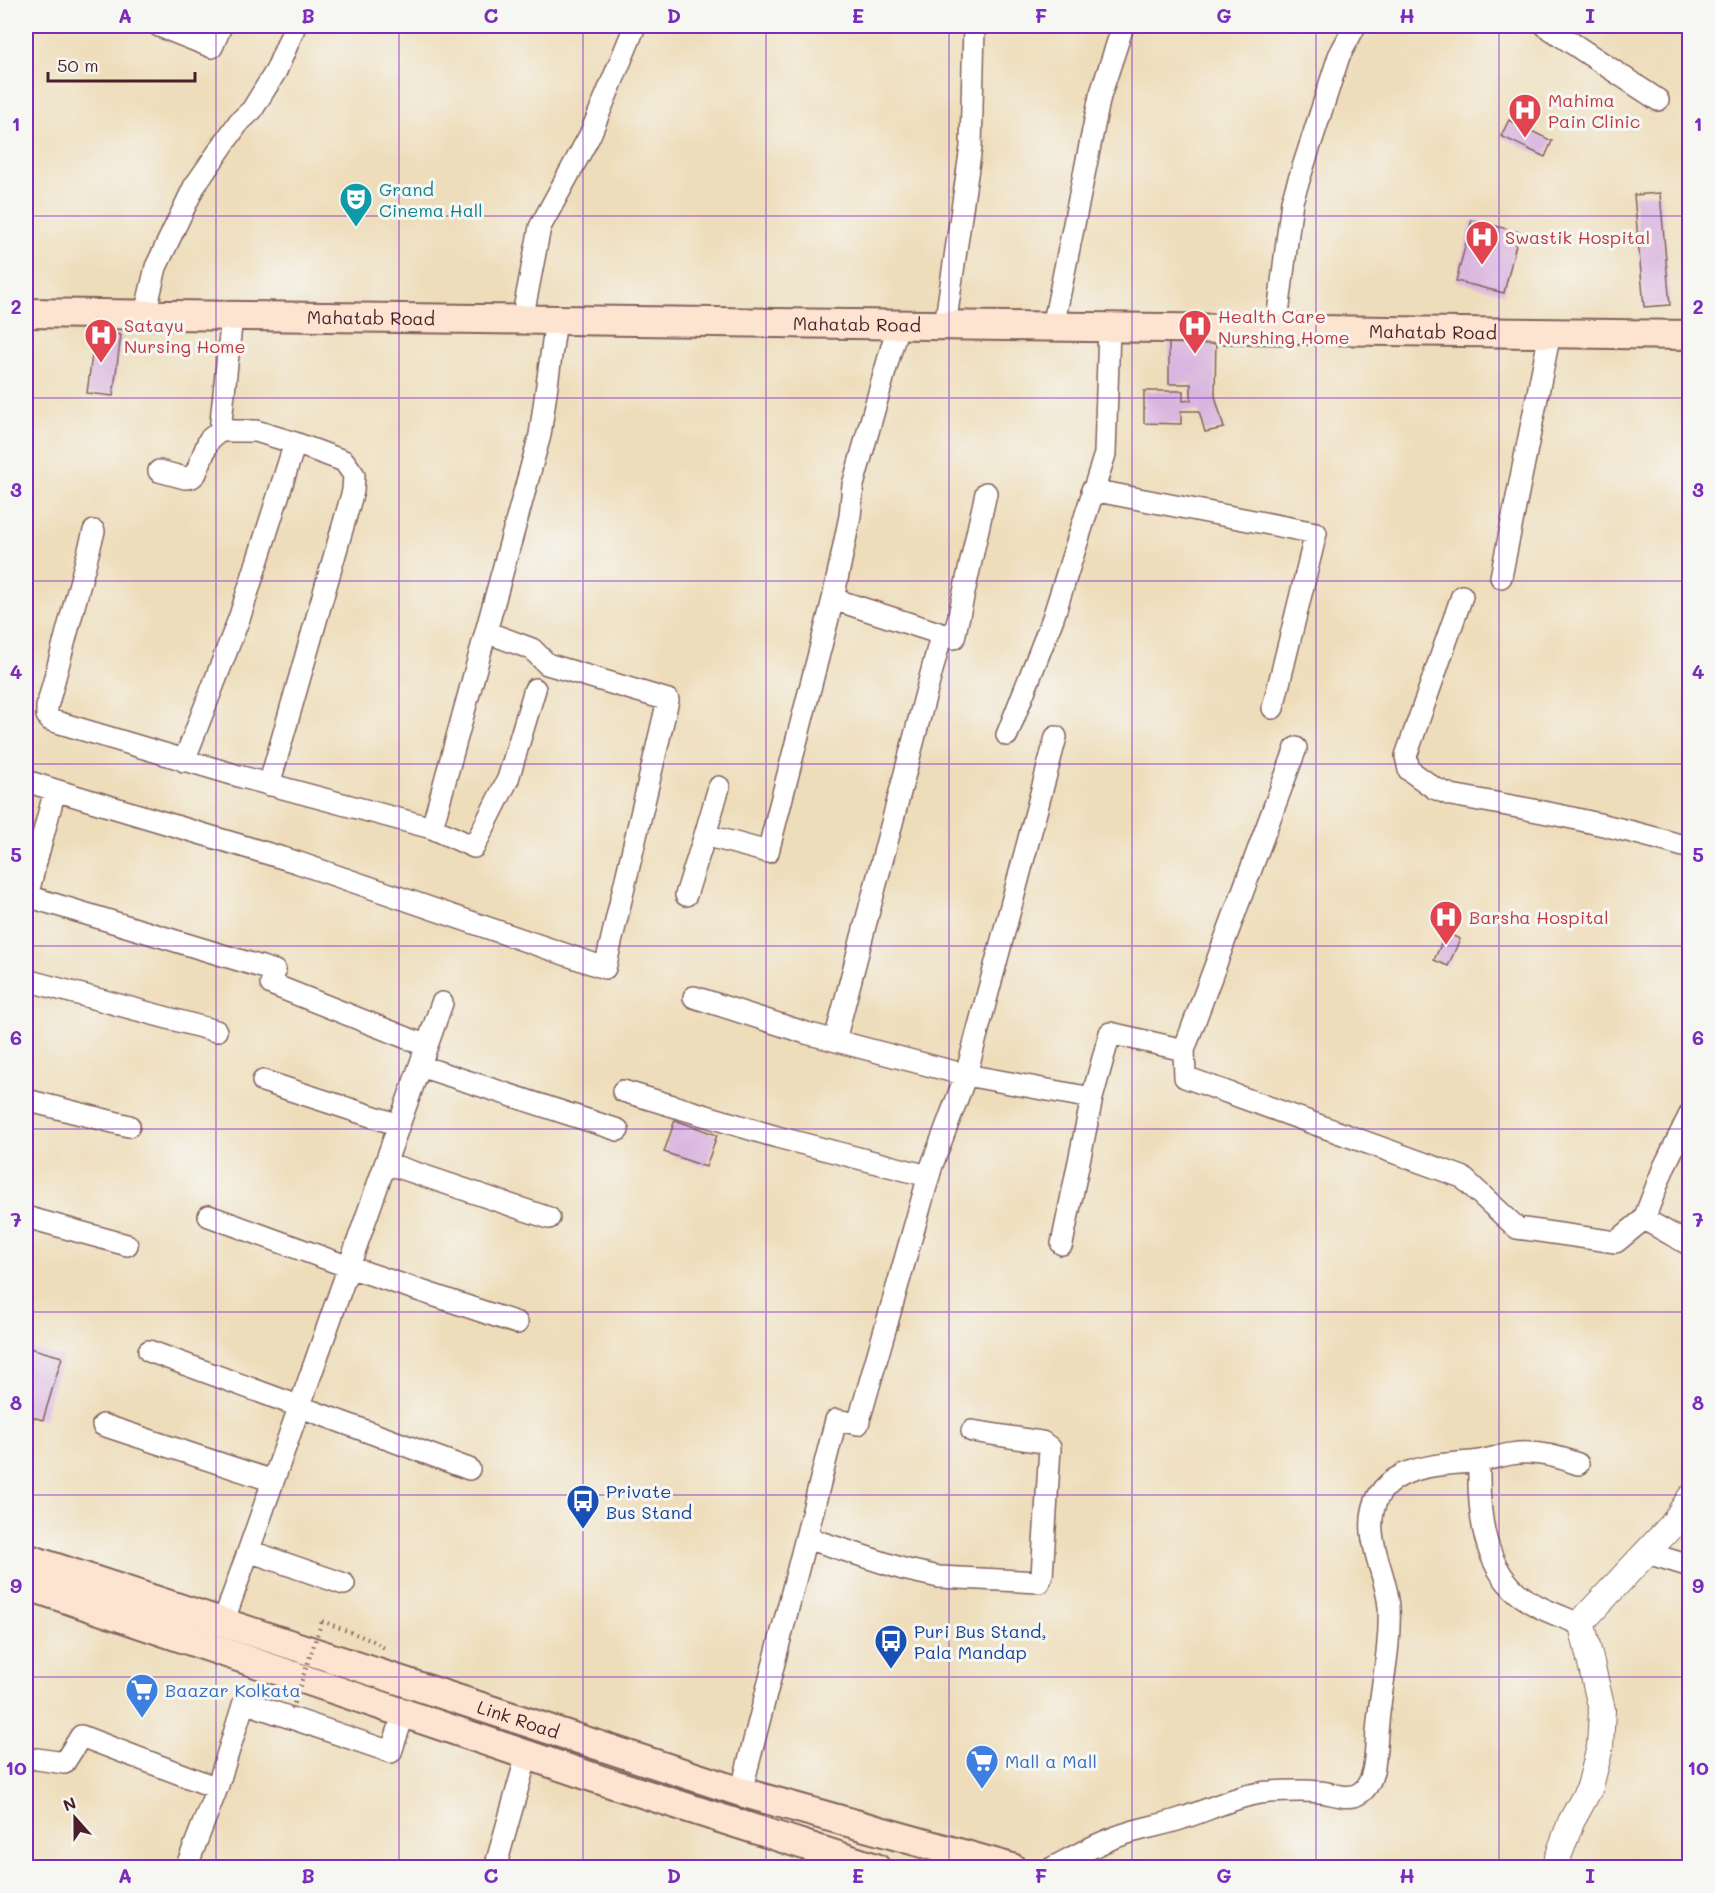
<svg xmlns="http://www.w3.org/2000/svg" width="1715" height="1893" font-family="Mali,sans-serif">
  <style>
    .building { fill: #d9b5df }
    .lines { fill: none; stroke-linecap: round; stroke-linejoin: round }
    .minor-casing { stroke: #83625d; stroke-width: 24 }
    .tertiary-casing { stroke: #83625d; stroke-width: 28 }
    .secondary-casing { stroke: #83625d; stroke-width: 32 }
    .path { stroke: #83625d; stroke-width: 4; stroke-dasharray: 1.5 4.5; stroke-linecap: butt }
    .minor { stroke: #fff; stroke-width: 21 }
    .tertiary { stroke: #fff; stroke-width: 26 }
    .secondary { stroke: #fde4d1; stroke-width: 28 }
    .path-bridge { stroke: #83625d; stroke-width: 4; stroke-dasharray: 1.5 4.5; stroke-linecap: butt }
    .grid { fill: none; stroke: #7b2cbf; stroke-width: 1.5; stroke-opacity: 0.55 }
    .labels { text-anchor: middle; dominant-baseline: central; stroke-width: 6; stroke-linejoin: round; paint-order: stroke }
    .health-label { font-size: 18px; fill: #be3a42; stroke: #f6f6f2; text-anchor: start }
    .culture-label { font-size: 18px; fill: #0d838f; stroke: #f6f6f2; text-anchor: start }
    .street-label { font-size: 18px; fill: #4a1f2b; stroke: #f6f6f2 }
    .transit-label { font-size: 18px; fill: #164399; stroke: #f6f6f2; text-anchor: start }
    .shop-label { font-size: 18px; fill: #366cbe; stroke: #f6f6f2; text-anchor: start }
    .neatline { fill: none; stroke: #7b2cbf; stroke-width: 2 }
    .grid-label { font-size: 20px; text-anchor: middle; font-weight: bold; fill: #7b2cbf }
  </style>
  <rect width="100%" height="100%" fill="#f6f6f2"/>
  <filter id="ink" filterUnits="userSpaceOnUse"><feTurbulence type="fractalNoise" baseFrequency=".0167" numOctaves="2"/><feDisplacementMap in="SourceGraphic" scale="12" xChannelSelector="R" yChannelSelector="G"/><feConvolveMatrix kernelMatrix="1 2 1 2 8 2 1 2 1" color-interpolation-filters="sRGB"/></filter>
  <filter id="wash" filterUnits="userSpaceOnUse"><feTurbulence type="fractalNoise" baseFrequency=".008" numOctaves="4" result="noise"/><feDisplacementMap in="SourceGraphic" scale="24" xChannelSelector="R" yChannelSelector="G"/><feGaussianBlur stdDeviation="1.35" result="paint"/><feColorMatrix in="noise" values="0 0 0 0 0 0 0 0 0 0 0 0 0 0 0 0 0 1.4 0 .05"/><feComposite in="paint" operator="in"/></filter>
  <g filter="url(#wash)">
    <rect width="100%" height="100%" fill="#eeddba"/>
    <g id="blocks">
      <path class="building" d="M1509 120 1552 141 1545 157 1501 136Z
        M1660 193 1670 305 1644 307 1634 195Z
        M1472 220 1519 232 1504 293 1456 281Z
        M95 332 121 335 113 396 87 393Z
        M1169 334 1216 335 1215 396 1224 428 1205 432 1199 411H1181V424L1144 423V391H1183V401L1191 400V384H1169Z
        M1446 933 1460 939 1448 966 1434 960Z
        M675 1120 717 1135 706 1167 664 1152Z
        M26 1347 62 1357 43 1420 26 1415Z"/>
    </g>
  </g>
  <g filter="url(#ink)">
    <use href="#blocks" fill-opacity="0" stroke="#83625d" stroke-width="1.5"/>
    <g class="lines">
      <g class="minor-casing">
        <path id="minor" d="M159 26 212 47 221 26
          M1546 26 1658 100
          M145 314 156 267 194 187 239 122 252 110 276 71 295 26
          M522 320 540 227 590 135 635 26
          M898 325 853 485 850 516 833 599 954 638 986 493
          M945 326 971 147 974 26
          M1053 327 1100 96 1123 26
          M1276 330 1292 201 1339 56 1355 26
          M220 431 232 316
          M159 471 185 478 192 477 196 473 209 440 220 431H256L295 443 240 616 184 761
          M1092 490 1316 533 1273 708
          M94 531 47 707V715L50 720 242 777 432 828 540 435 556 320
          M1501 577 1550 333
          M1462 596 1406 756 1409 770 1434 788 1451 795C1531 809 1611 824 1690 848
          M1007 735 1053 618 1105 454 1109 328
          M26 781 55 790 27 896 275 971 271 984 427 1046
          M269 785 353 491 354 475 344 461 295 443
          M719 787 705 835 768 852 833 599
          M55 790 296 862 605 968 668 700 547 664 532 649 486 632
          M432 828 474 847 508 779 535 689
          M686 895 705 835
          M26 980 216 1031
          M694 997 806 1033 966 1075 1092 1098 1110 1033 1184 1050 1296 748
          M835 1040 941 636
          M1184 1050 1185 1077 1462 1177 1517 1228 1616 1242 1644 1219
          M420 1066 618 1130
          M263 1081 399 1125
          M623 1091 777 1137 928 1176
          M26 1100 129 1126
          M1690 1114 1664 1167 1644 1219 1690 1245
          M386 1163 549 1218
          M209 1216 349 1267 517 1323
          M26 1217 127 1245
          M1062 1244 1092 1098
          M149 1351 469 1469
          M103 1425 273 1481
          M1479 1462C1478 1511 1482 1571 1527 1600 1543 1611 1564 1617 1582 1625
          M807 1538 903 1569 939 1577 1039 1582 1042 1576 1050 1448 1042 1442 972 1431
          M249 1551 344 1584
          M1647 1553 1690 1566
          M223 1623 442 1003
          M37 1759 64 1763 81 1736 217 1788
          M741 1792 836 1420 858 1424 932 1165 966 1075 1056 737
          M186 1868 217 1788 244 1702 391 1752 404 1713
          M495 1868 527 1755
          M1052 1868C1077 1855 1103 1840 1131 1832 1148 1827 1166 1824 1183 1818 1208 1810 1244 1793 1270 1792 1286 1791 1304 1790 1320 1792 1333 1793 1348 1801 1360 1793 1377 1782 1375 1751 1377 1733 1380 1691 1391 1649 1389 1607 1387 1581 1374 1557 1372 1532 1367 1470 1425 1465 1472 1462 1485 1461 1498 1456 1511 1454 1534 1450 1557 1456 1578 1464"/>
      </g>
      <g class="tertiary-casing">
        <path id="tertiary" d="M1557 1868 1558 1857 1571 1822 1590 1787 1600 1747 1602 1710 1582 1625 1586 1617 1673 1524 1690 1498"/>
      </g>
      <g class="secondary-casing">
        <g id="secondary">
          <path id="s1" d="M26 313 1690 335"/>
          <path id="s2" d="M26 1558 741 1792 1012 1868"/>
          <path d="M26 1585 604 1781 876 1868"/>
        </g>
      </g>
      <path class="path" d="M322 1621 373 1641 386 1649"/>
      <use href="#minor" class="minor"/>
      <use href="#tertiary" class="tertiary"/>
      <use href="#secondary" class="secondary"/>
      <path class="path-bridge" d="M292 1709 322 1621"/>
    </g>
  </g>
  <path class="grid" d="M216 26V1868M399 26V1868M583 26V1868M766 26V1868M949 26V1868M1132 26V1868M1316 26V1868M1499 26V1868M26 216H1690M26 398H1690M26 581H1690M26 764H1690M26 946H1690M26 1129H1690M26 1312H1690M26 1495H1690M26 1677H1690"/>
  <defs>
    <g id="hospital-pin" transform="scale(1.725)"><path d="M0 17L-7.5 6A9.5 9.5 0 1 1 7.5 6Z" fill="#e0444e" stroke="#f6f6f2"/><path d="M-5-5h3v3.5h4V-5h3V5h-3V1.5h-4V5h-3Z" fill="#fff"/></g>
    <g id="theatre-pin" transform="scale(1.725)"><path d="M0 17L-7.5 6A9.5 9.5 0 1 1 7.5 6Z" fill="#0f9aa8" stroke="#f6f6f2"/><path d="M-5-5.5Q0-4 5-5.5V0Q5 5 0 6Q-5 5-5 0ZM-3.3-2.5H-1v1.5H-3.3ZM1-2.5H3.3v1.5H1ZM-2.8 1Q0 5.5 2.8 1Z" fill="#fff"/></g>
    <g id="bus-pin" transform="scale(1.725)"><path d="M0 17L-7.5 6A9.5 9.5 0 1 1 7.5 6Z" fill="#1a4fb4" stroke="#f6f6f2"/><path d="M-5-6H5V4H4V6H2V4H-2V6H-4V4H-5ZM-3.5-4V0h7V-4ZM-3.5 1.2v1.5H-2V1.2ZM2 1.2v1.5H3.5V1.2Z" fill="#fff"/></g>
    <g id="supermarket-pin" transform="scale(1.725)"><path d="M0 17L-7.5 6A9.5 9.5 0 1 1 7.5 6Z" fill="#3f7fe0" stroke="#f6f6f2"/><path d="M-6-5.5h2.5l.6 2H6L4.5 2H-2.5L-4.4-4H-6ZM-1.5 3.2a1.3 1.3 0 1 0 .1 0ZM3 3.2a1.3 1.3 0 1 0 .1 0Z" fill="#fff"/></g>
  </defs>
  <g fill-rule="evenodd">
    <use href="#hospital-pin" x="1525" y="110"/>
    <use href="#theatre-pin" x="356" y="199"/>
    <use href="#hospital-pin" x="1482" y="237"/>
    <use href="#hospital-pin" x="1195" y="326"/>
    <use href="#hospital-pin" x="101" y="335"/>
    <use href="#hospital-pin" x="1446" y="917"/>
    <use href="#bus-pin" x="583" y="1501"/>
    <use href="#bus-pin" x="891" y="1641"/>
    <use href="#supermarket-pin" x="142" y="1690"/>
    <use href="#supermarket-pin" x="982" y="1761"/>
  </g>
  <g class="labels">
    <g class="health-label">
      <text x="1548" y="100">Mahima<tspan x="1548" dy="21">Pain Clinic</tspan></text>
      <text x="1505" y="237">Swastik Hospital</text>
      <text x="1218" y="316">Health Care<tspan x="1218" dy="21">Nurshing Home</tspan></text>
      <text x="124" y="325">Satayu<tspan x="124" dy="21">Nursing Home</tspan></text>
      <text x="1469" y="917">Barsha Hospital</text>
    </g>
    <g class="culture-label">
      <text x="379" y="189">Grand<tspan x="379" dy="21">Cinema Hall</tspan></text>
    </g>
    <g class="street-label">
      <text stroke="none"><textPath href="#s1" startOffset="345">Mahatab Road</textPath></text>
      <text stroke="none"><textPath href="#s1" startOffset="831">Mahatab Road</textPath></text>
      <text stroke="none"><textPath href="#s1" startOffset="1407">Mahatab Road</textPath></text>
      <text stroke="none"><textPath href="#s2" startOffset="518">Link Road</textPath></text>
    </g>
    <g class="transit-label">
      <text x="606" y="1491">Private<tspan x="606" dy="21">Bus Stand</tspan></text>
      <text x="914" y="1631">Puri Bus Stand,<tspan x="914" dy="21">Pala Mandap</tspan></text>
    </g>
    <g class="shop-label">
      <text x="165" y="1690">Baazar Kolkata</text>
      <text x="1005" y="1761">Mall a Mall</text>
    </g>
  </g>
  <rect width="1715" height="1893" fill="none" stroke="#f6f6f2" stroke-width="66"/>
  <g transform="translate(75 1818) rotate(339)" stroke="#f6f6f2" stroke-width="4.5" paint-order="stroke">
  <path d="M0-4.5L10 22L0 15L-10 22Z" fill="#4a1f2b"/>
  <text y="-9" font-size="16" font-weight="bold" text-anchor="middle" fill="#4a1f2b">N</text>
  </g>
  <path d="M48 72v9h147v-9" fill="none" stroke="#4a1f2b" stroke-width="3"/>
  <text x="57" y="72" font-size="18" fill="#4a1f2b" stroke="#f6f6f2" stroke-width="4.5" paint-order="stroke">50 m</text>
  <rect x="33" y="33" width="1649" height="1827" class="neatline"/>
  <g class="grid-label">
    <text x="125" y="23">A</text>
    <text x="308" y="23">B</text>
    <text x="491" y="23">C</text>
    <text x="674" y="23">D</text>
    <text x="858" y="23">E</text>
    <text x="1041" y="23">F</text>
    <text x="1224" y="23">G</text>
    <text x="1407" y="23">H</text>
    <text x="1590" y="23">I</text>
    <text x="16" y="131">1</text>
    <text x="1698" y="131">1</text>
    <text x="16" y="314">2</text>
    <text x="1698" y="314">2</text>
    <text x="16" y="497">3</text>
    <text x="1698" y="497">3</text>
    <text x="16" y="679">4</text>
    <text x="1698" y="679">4</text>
    <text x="16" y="862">5</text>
    <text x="1698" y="862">5</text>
    <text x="16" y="1045">6</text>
    <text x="1698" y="1045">6</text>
    <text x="16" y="1227">7</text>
    <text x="1698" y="1227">7</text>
    <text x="16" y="1410">8</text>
    <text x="1698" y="1410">8</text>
    <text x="16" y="1593">9</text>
    <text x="1698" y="1593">9</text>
    <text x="16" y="1775">10</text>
    <text x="1698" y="1775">10</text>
    <text x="125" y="1883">A</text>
    <text x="308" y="1883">B</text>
    <text x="491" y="1883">C</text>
    <text x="674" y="1883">D</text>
    <text x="858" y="1883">E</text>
    <text x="1041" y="1883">F</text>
    <text x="1224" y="1883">G</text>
    <text x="1407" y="1883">H</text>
    <text x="1590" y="1883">I</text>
  </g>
</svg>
